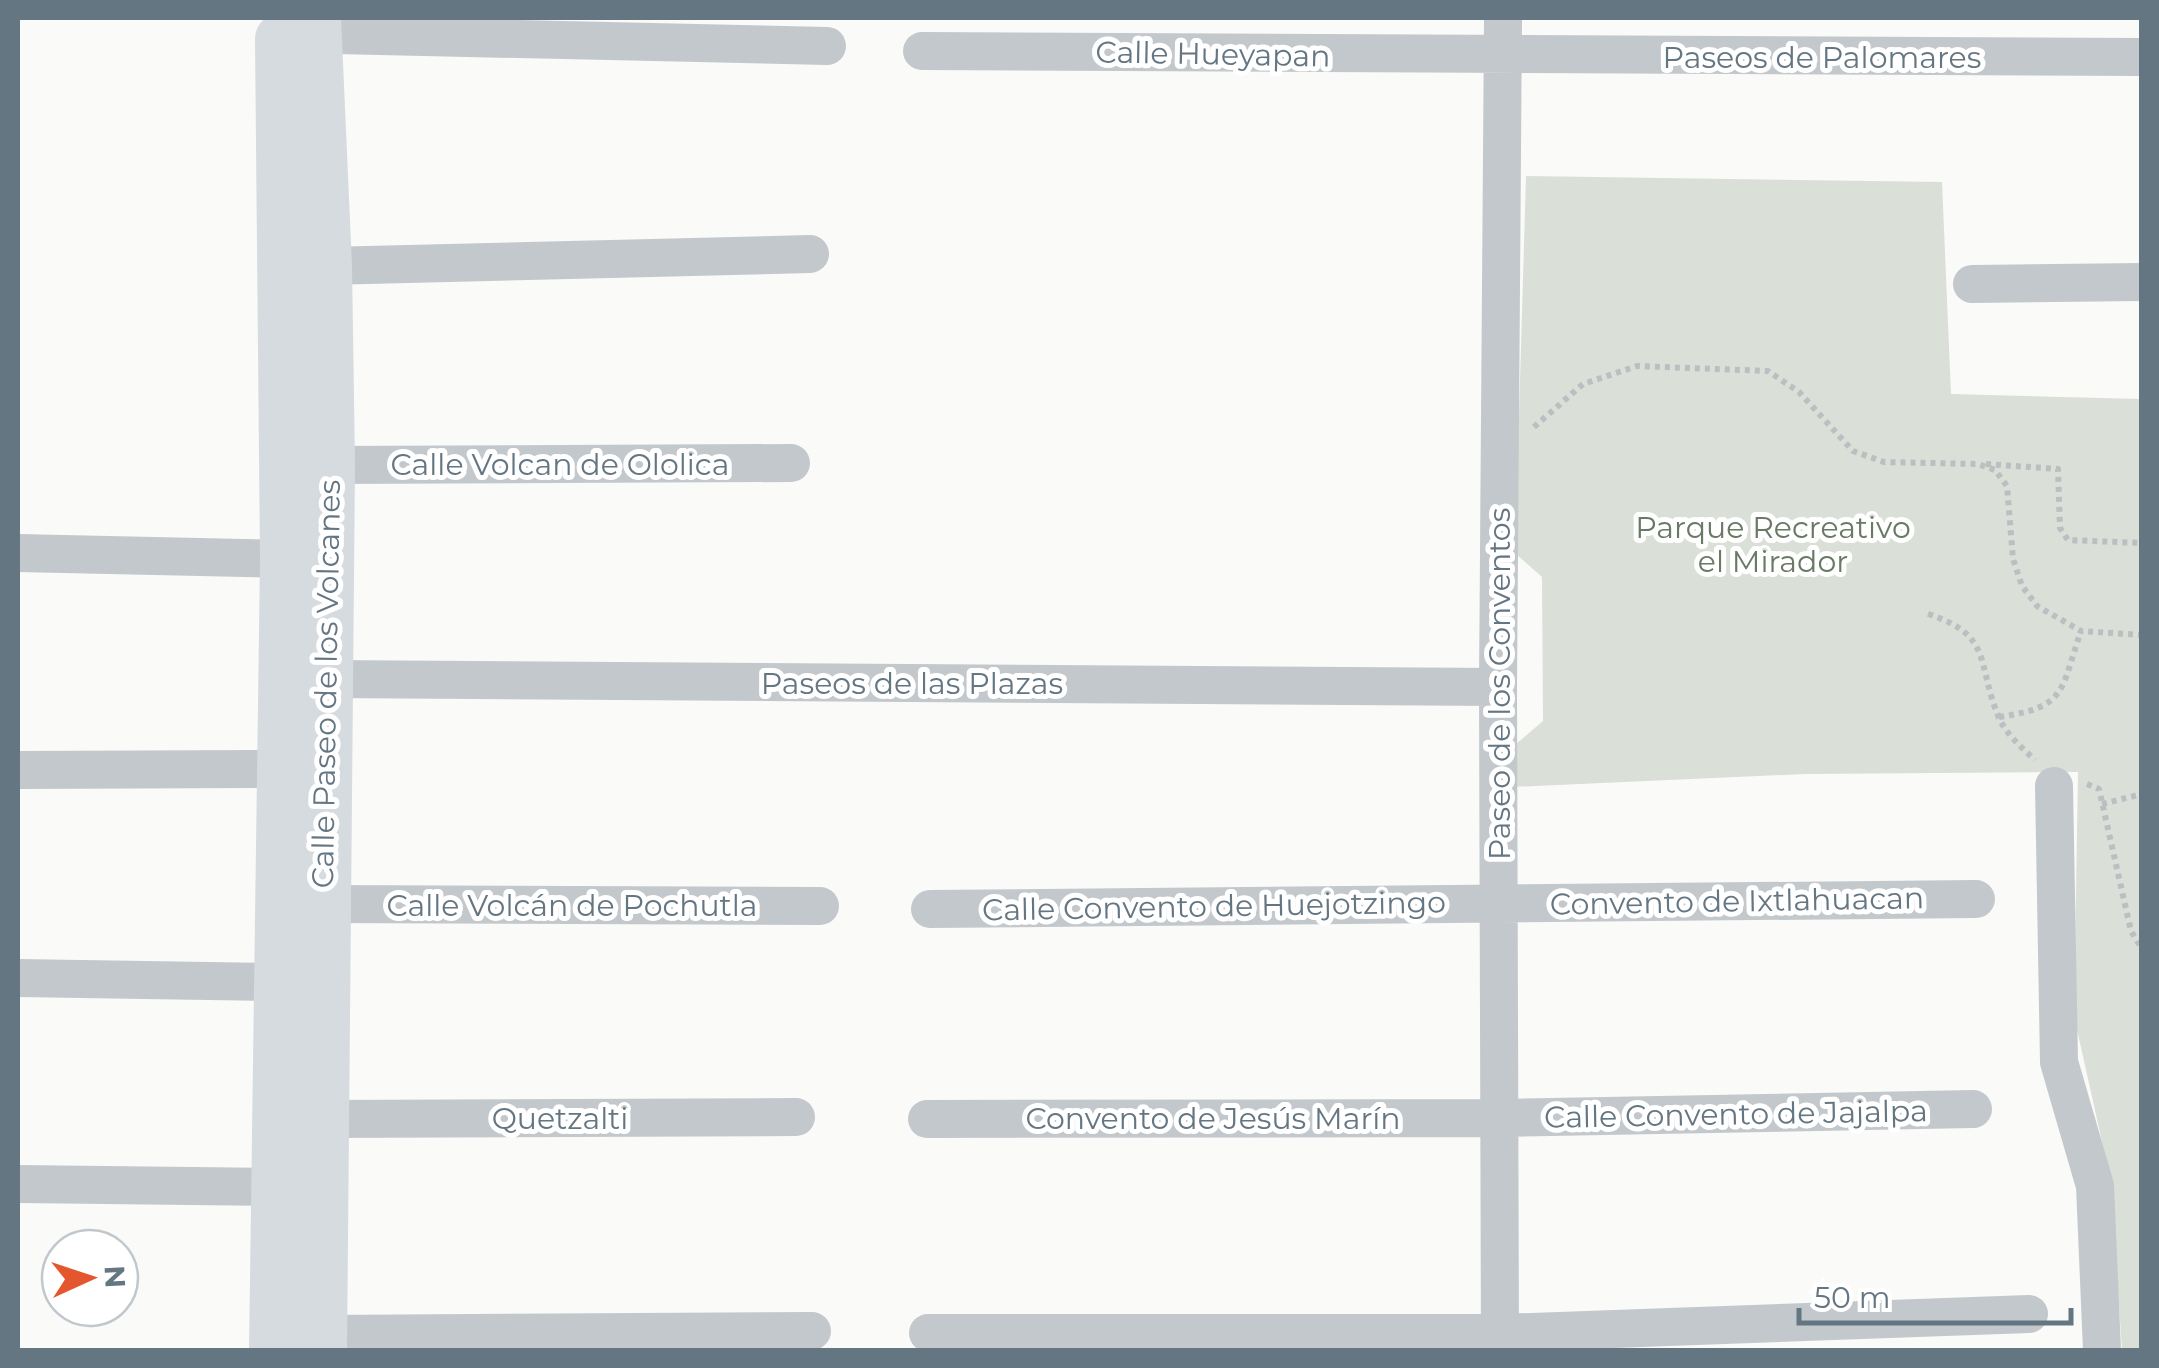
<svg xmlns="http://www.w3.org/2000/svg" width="2159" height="1368" font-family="Montserrat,sans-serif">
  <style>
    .green { fill: #dadfd7 }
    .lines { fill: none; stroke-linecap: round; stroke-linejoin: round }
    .path { stroke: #bbbfc2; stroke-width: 6; stroke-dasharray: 5 5; stroke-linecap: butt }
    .street { stroke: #c3c8cc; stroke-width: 38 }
    .secondary { stroke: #d6dbdf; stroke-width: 52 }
    .labels { text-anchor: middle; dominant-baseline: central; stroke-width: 10; stroke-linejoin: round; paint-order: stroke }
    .street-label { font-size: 30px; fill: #657683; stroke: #fff }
    .park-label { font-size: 30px; fill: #687a64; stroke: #fff }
  </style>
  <rect width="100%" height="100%" fill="#fafaf8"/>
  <path class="green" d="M1526 176 1942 182 1951 394 2141 399V1350H2122L2111 1182 2074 1016 2078 772 1805 774 1510 787 1508 751 1543 721 1542 577 1515 553Z"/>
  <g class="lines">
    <path class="path" d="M1534 427 1583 384 1637 366 1768 371 1799 392 1853 451 1884 462 1978 464 1995 470 2007 486 2013 559 2022 586 2037 606 2081 631 2142 635
      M1986 464 2058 469 2060 528 2068 540 2142 543
      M1928 614C1994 635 1976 664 1999 718 2007 735 2021 747 2035 760
      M1999 717C2068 707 2060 691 2081 631
      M2087 784 2099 789 2131 931 2142 949
      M2102 804 2142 794"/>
    <path class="street" d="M293 34 827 46
      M922 51 2142 57
      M326 266 810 254
      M1972 284 2142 282
      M329 465 791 463
      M18 553 286 559
      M325 679 1498 687
      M18 770 284 769
      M2054 786 2059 1062 2095 1186 2102 1350
      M323 904 820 906
      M930 909 1976 899
      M18 978 278 982
      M324 1119 796 1117
      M927 1119 1500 1118 1973 1109
      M18 1184 277 1187
      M928 1333H1500L2029 1314
      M321 1334 812 1331
      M1500 1350 1498 687 1503 18"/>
    <path class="secondary" d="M315 18 326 266 329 465 321 1350
      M275 1350 286 559 281 39"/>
  </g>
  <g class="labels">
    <g class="street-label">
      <text transform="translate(1213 54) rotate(1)">Calle Hueyapan</text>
      <text x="1822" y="57">Paseos de Palomares</text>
      <text x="560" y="464">Calle Volcan de Ololica</text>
      <text x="912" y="683">Paseos de las Plazas</text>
      <text transform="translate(326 684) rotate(-89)">Calle Paseo de los Volcanes</text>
      <text transform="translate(1499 684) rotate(-90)">Paseo de los Conventos</text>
      <text transform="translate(1737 901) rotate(-1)">Convento de Ixtlahuacan</text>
      <text x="572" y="905">Calle Volcán de Pochutla</text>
      <text transform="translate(1214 906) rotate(-1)">Calle Convento de Huejotzingo</text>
      <text transform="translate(1736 1114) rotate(-1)">Calle Convento de Jajalpa</text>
      <text x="560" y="1118">Quetzalti</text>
      <text x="1213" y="1118">Convento de Jesús Marín</text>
    </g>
    <g class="park-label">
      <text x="1773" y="527">Parque Recreativo<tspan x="1773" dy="34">el Mirador</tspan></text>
    </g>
  </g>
  <rect width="2159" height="1368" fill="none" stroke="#657683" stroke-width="40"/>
  <g transform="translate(90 1278) rotate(87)"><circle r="48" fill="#ffffff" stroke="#c1c8cd" stroke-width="2.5"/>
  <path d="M0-8L18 38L0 25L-18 38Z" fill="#e4572e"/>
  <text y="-15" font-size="28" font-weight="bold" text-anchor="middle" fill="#657683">N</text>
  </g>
  <path d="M1799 1308v15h272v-15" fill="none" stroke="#657683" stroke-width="5"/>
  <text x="1814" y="1308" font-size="30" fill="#657683" stroke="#ffffff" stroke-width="8" paint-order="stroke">50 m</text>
</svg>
